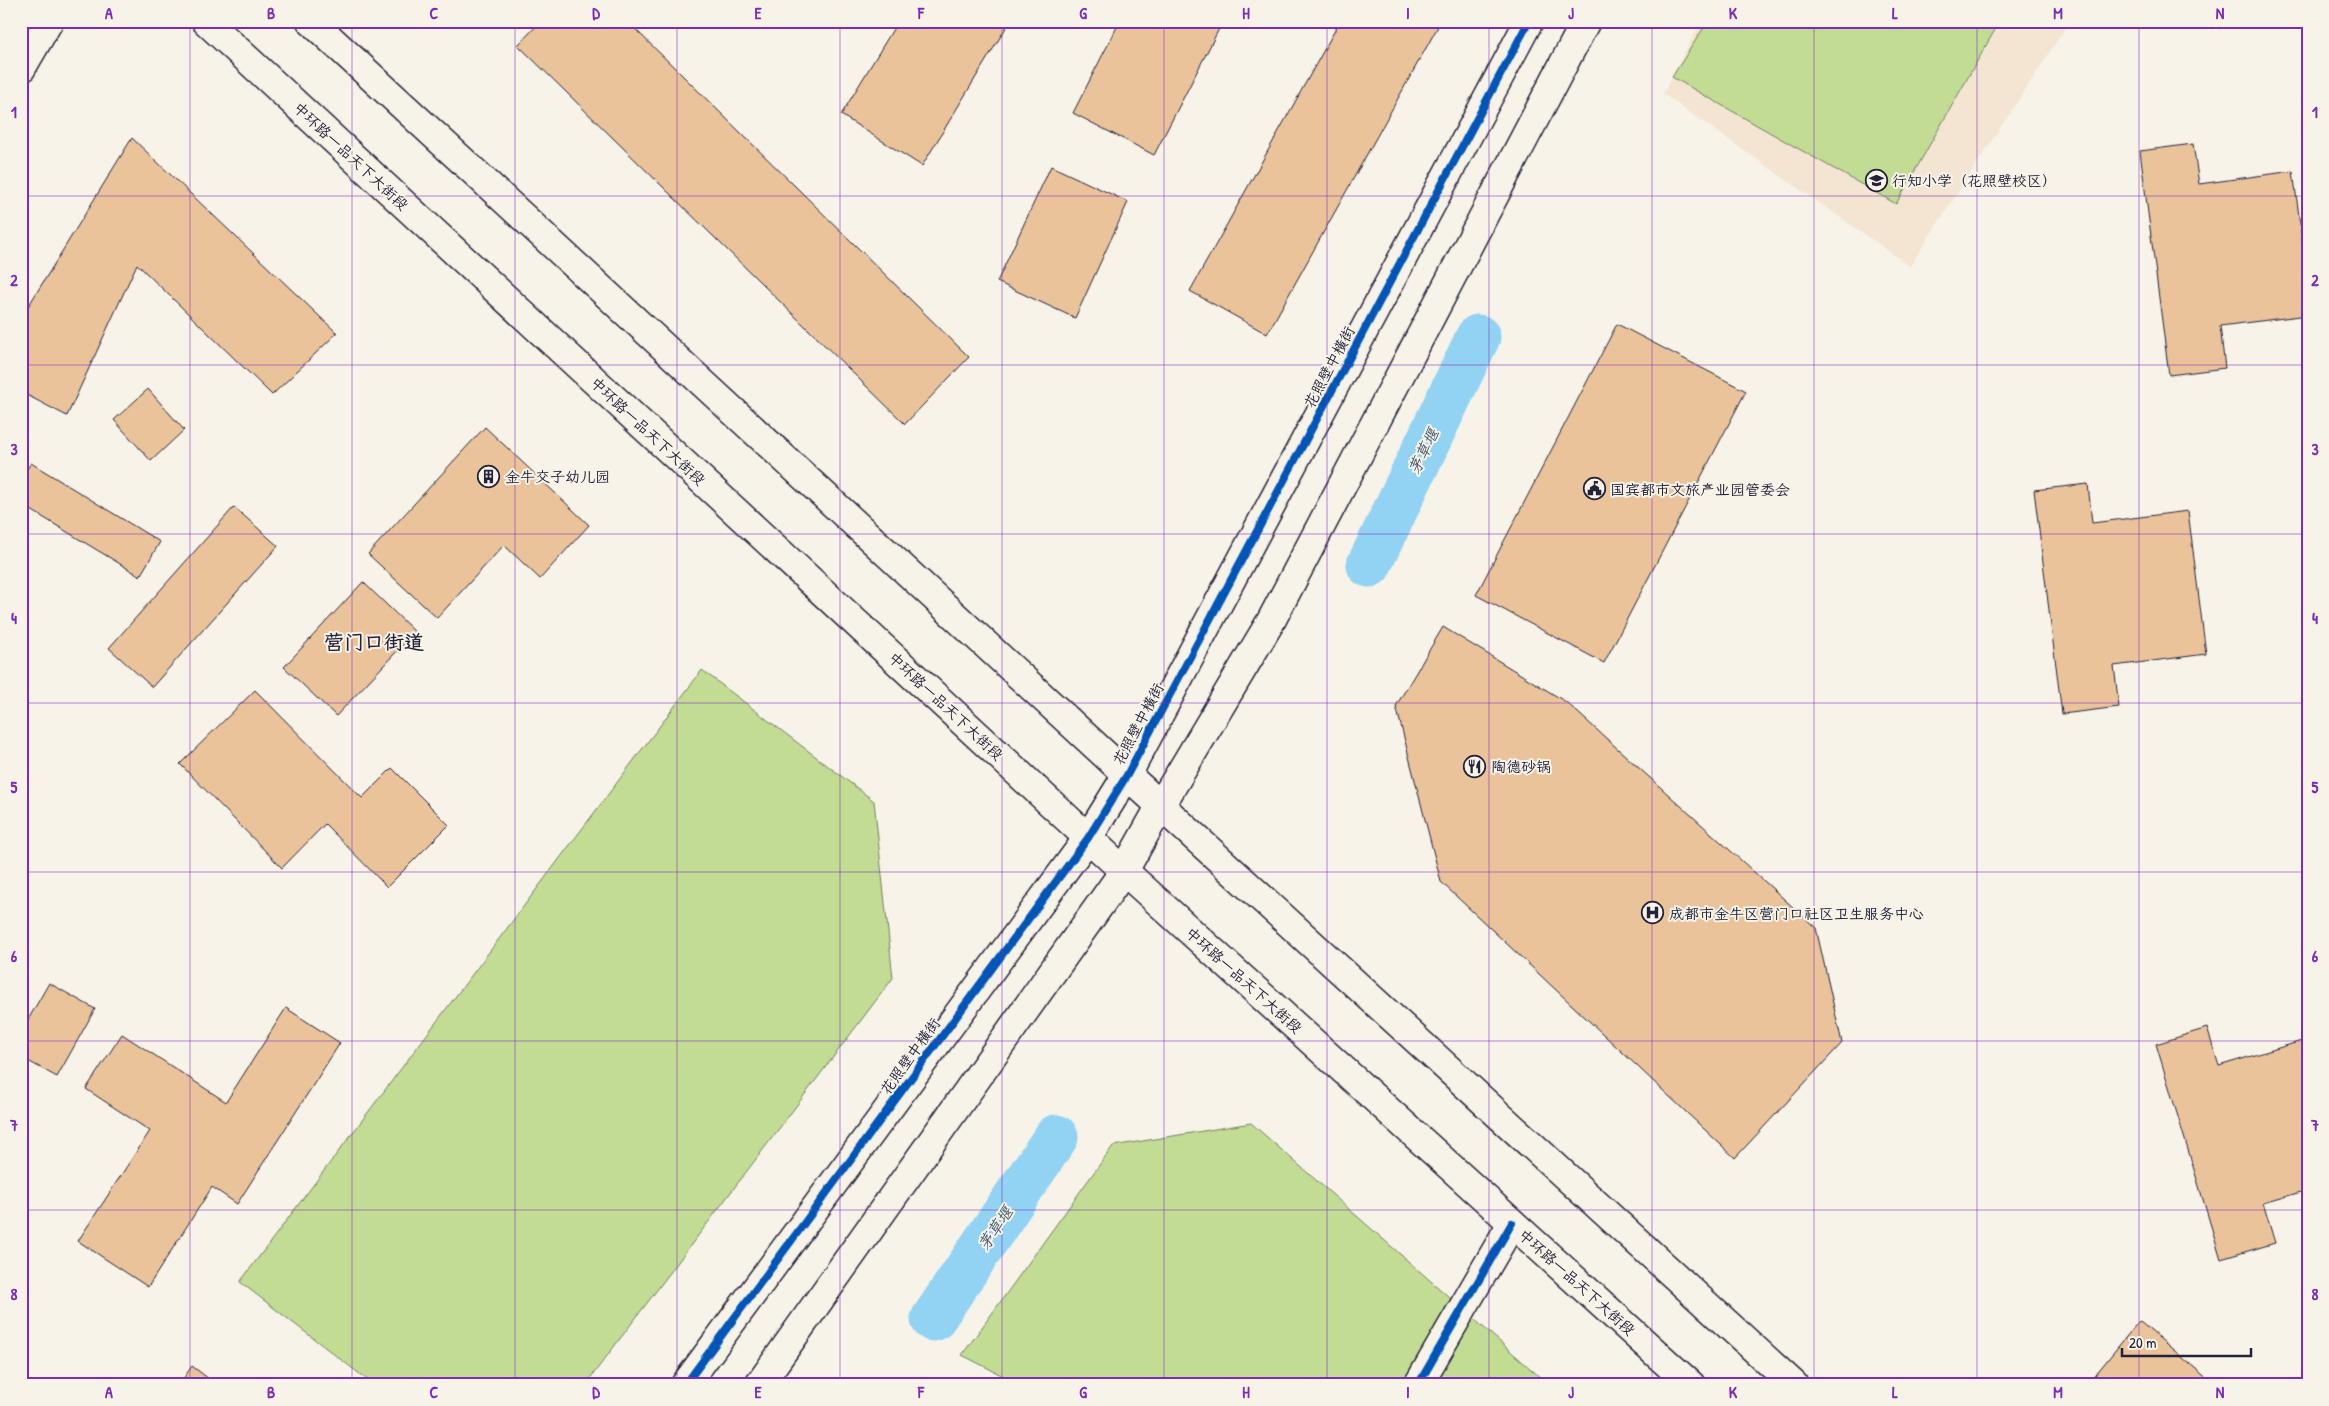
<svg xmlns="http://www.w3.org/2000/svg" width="2329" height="1406" viewBox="0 0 2329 1406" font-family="'Patrick Hand','LXGW WenKai TC',sans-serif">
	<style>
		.built { fill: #f3e5d1 }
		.green { fill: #c2dc93; stroke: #727f67 }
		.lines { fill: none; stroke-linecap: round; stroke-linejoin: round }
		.canal { stroke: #92d2f3; stroke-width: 45 }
		.building { fill: #ebc39b; stroke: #22223b }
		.street-casing { stroke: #22223b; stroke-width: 31 }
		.secondary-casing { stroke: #22223b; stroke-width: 31 }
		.primary-casing { stroke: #22223b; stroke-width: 31 }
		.street { stroke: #f7f3e8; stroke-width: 28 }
		.secondary { stroke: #f7f3e8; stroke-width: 28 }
		.primary { stroke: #f7f3e8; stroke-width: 28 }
		.cycleway-casing { stroke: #f7f3e8; stroke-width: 11 }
		.cycleway { stroke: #0057b8; stroke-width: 8 }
		.grid { fill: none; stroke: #7b2cbf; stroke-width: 1; stroke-opacity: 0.55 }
		.labels { text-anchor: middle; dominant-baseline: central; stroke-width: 4; stroke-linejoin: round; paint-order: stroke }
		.street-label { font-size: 15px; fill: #22223b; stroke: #f7f3e8 }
		.poi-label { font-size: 15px; fill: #22223b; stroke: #f7f3e8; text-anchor: start }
		.water-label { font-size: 16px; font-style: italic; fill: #445772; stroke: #f7f3e8 }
		.district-label { font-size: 20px; font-weight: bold; fill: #22223b; stroke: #f7f3e8 }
		.neatline { fill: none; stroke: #7b2cbf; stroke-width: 2 }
		.grid-label { font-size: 16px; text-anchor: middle; font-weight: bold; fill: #7b2cbf }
	</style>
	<rect width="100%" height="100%" fill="#f7f3e8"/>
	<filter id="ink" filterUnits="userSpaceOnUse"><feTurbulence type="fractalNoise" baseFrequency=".02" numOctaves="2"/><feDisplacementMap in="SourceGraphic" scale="10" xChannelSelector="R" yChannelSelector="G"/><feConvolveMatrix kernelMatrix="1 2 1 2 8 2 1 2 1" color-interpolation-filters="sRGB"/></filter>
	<g filter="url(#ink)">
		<path class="built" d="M1701,21H2070L1910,266L1663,94Z"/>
		<g class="green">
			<path d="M1708,21H2000L1896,204L1672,77Z"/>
			<path d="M702,670L874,801L893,978L585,1385H374L240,1282Z"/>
			<path d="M1251,1123L1549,1385H1021L962,1355L1113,1146Z"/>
		</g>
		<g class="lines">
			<g class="canal">
				<path d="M1369,565L1478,337"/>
				<path d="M933,1319L1056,1137"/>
			</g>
		</g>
		<g class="building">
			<path d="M541,21H627L969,357L905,424L518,45Z"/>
			<path d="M898,21H1010L922,166L841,115Z"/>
			<path d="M1120,21H1223L1154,155L1073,113Z"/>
			<path d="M1340,21H1441L1267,334L1190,291Z"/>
			<path d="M132,138L337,333L272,395L137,264L67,416L21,392V318Z"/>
			<path d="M2193,144L2199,184L2293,171L2308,284V315L2220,326L2225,368L2169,375L2140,151Z"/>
			<path d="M1051,166L1128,202L1075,318L997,282Z"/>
			<path d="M1617,324L1746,391L1604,663L1476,595Z"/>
			<path d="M148,389L184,430L151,461L114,420Z"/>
			<path d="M485,427L589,525L540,579L504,545L437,618L368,554Z"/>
			<path d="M31,463L160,542L140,576L21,504V478Z"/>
			<path d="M2088,484L2092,523L2188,511L2206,654L2114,666L2119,707L2062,714L2034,490Z"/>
			<path d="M234,507L278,546L152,687L109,648Z"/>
			<path d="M363,582L415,632L336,716L284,667Z"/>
			<path d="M1443,627L1566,702L1816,928L1842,1043L1735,1158L1441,882L1396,706Z"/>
			<path d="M255,690L362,798L392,768L449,825L387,887L325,824L282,868L180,764Z"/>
			<path d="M49,983L95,1009L57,1077L21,1057V1032Z"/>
			<path d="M286,1008L340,1043L237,1204L212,1187L148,1287L78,1241L150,1131L86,1089L122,1034L226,1102Z"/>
			<path d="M2207,1028L2219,1066L2308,1039V1190L2263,1203L2275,1243L2221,1259L2156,1044Z"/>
			<path d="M21,1270L29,1274L21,1287Z"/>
			<path d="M2139,1321L2215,1385H2087Z"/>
			<path d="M192,1366L217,1385H179Z"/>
		</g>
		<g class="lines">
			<defs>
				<g id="street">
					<path d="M21,69L49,21"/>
					<path d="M1418,1385L1512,1223"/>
				</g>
				<g id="secondary">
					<path d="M685,1385L1088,838L1127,775L1529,21"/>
					<path d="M759,1385L1124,871L1161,805L1271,621L1586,21"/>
				</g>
				<g id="primary">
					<path d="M206,21L1124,871L1691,1385"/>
					<path d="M311,21L1127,775L1794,1385"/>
				</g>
			</defs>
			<use href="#street" class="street-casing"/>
			<use href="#secondary" class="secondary-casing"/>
			<use href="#primary" class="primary-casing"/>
			<use href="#street" class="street"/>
			<use href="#secondary" class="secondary"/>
			<use href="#primary" class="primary"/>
			<defs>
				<g id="cycleway">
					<path d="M685,1385L1088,838L1127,775L1529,21"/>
					<path d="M1418,1385L1512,1223"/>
				</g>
			</defs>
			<use href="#cycleway" class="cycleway-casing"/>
			<use href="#cycleway" class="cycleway"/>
		</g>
	</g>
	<path class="grid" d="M190,21V1385M352,21V1385M515,21V1385M677,21V1385M840,21V1385M1002,21V1385M1164,21V1385M1327,21V1385M1489,21V1385M1652,21V1385M1814,21V1385M1977,21V1385M2139,21V1385M21,196H2308M21,365H2308M21,534H2308M21,703H2308M21,872H2308M21,1041H2308M21,1210H2308"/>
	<defs>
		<symbol id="school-ring" viewBox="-11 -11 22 22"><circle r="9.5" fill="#f7f3e8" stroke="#22223b" stroke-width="1.5"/><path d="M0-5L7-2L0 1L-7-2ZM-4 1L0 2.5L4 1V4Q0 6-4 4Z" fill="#22223b"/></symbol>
		<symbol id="building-ring" viewBox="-11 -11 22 22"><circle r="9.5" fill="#f7f3e8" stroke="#22223b" stroke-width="1.5"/><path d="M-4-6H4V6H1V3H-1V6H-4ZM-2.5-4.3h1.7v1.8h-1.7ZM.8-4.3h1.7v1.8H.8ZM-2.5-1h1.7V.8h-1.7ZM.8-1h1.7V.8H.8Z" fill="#22223b"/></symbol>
		<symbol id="civic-ring" viewBox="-11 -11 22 22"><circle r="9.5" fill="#f7f3e8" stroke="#22223b" stroke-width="1.5"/><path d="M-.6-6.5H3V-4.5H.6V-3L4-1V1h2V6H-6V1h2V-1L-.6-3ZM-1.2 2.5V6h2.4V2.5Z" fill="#22223b"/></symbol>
		<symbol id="restaurant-ring" viewBox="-11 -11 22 22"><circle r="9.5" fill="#f7f3e8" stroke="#22223b" stroke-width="1.5"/><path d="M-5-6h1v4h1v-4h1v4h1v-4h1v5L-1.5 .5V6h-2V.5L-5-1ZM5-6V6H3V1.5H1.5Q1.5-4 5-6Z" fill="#22223b"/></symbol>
		<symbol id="hospital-ring" viewBox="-11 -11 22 22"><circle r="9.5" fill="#f7f3e8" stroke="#22223b" stroke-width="1.5"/><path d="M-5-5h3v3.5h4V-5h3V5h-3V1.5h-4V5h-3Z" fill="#22223b"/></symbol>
	</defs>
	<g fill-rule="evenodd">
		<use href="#school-ring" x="1864" y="168" width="25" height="25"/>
		<use href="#building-ring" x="476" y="464" width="25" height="25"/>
		<use href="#civic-ring" x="1582" y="476" width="25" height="25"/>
		<use href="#restaurant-ring" x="1462" y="754" width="25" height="25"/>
		<use href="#hospital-ring" x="1640" y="900" width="25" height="25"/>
	</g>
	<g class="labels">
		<g class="street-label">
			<text transform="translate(351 156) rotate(43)">中环路一品天下大街段</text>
			<text transform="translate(1329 367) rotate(-62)">花照壁中横街</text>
			<text transform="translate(648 431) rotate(43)">中环路一品天下大街段</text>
			<text transform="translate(946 706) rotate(43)">中环路一品天下大街段</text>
			<text transform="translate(1138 724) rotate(-62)">花照壁中横街</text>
			<text transform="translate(1244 980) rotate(42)">中环路一品天下大街段</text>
			<text transform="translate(910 1056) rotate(-54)">花照壁中横街</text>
			<text transform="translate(1577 1282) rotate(42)">中环路一品天下大街段</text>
		</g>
		<g class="poi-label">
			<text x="1892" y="180">行知小学（花照壁校区）</text>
			<text x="505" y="476">金牛交子幼儿园</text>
			<text x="1610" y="489">国宾都市文旅产业园管委会</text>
			<text x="1491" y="766">陶德砂锅</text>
			<text x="1669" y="913">成都市金牛区营门口社区卫生服务中心</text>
		</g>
		<g class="water-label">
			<text transform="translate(1423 451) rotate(-64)">茅草堰</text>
			<text transform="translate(995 1228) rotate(-56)">茅草堰</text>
		</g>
		<g class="district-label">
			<text x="374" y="641">营门口街道</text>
		</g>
	</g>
	<rect width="2329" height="1406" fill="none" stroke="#f7f3e8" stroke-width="55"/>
	<path d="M2122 1348v8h129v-8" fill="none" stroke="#22223b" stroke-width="2.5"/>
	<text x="2129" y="1348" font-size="15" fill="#22223b" stroke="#f7f3e8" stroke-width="4" paint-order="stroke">20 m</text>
	<rect x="28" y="28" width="2274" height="1350" class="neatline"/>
	<g class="grid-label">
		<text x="109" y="19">A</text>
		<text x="271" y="19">B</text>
		<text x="434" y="19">C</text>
		<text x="596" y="19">D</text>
		<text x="758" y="19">E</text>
		<text x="921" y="19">F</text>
		<text x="1083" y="19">G</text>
		<text x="1246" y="19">H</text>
		<text x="1408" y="19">I</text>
		<text x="1571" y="19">J</text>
		<text x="1733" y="19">K</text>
		<text x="1895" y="19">L</text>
		<text x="2058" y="19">M</text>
		<text x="2220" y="19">N</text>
		<text x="14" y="118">1</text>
		<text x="2315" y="118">1</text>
		<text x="14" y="286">2</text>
		<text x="2315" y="286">2</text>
		<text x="14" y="455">3</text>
		<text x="2315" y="455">3</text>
		<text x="14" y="624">4</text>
		<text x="2315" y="624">4</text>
		<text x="14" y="793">5</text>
		<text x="2315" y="793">5</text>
		<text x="14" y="962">6</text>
		<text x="2315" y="962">6</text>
		<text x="14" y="1131">7</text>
		<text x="2315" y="1131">7</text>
		<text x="14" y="1300">8</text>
		<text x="2315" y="1300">8</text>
		<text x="109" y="1398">A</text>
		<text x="271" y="1398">B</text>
		<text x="434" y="1398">C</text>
		<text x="596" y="1398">D</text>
		<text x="758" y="1398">E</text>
		<text x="921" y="1398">F</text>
		<text x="1083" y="1398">G</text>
		<text x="1246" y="1398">H</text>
		<text x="1408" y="1398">I</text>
		<text x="1571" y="1398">J</text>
		<text x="1733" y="1398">K</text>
		<text x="1895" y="1398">L</text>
		<text x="2058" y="1398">M</text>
		<text x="2220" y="1398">N</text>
	</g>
</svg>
